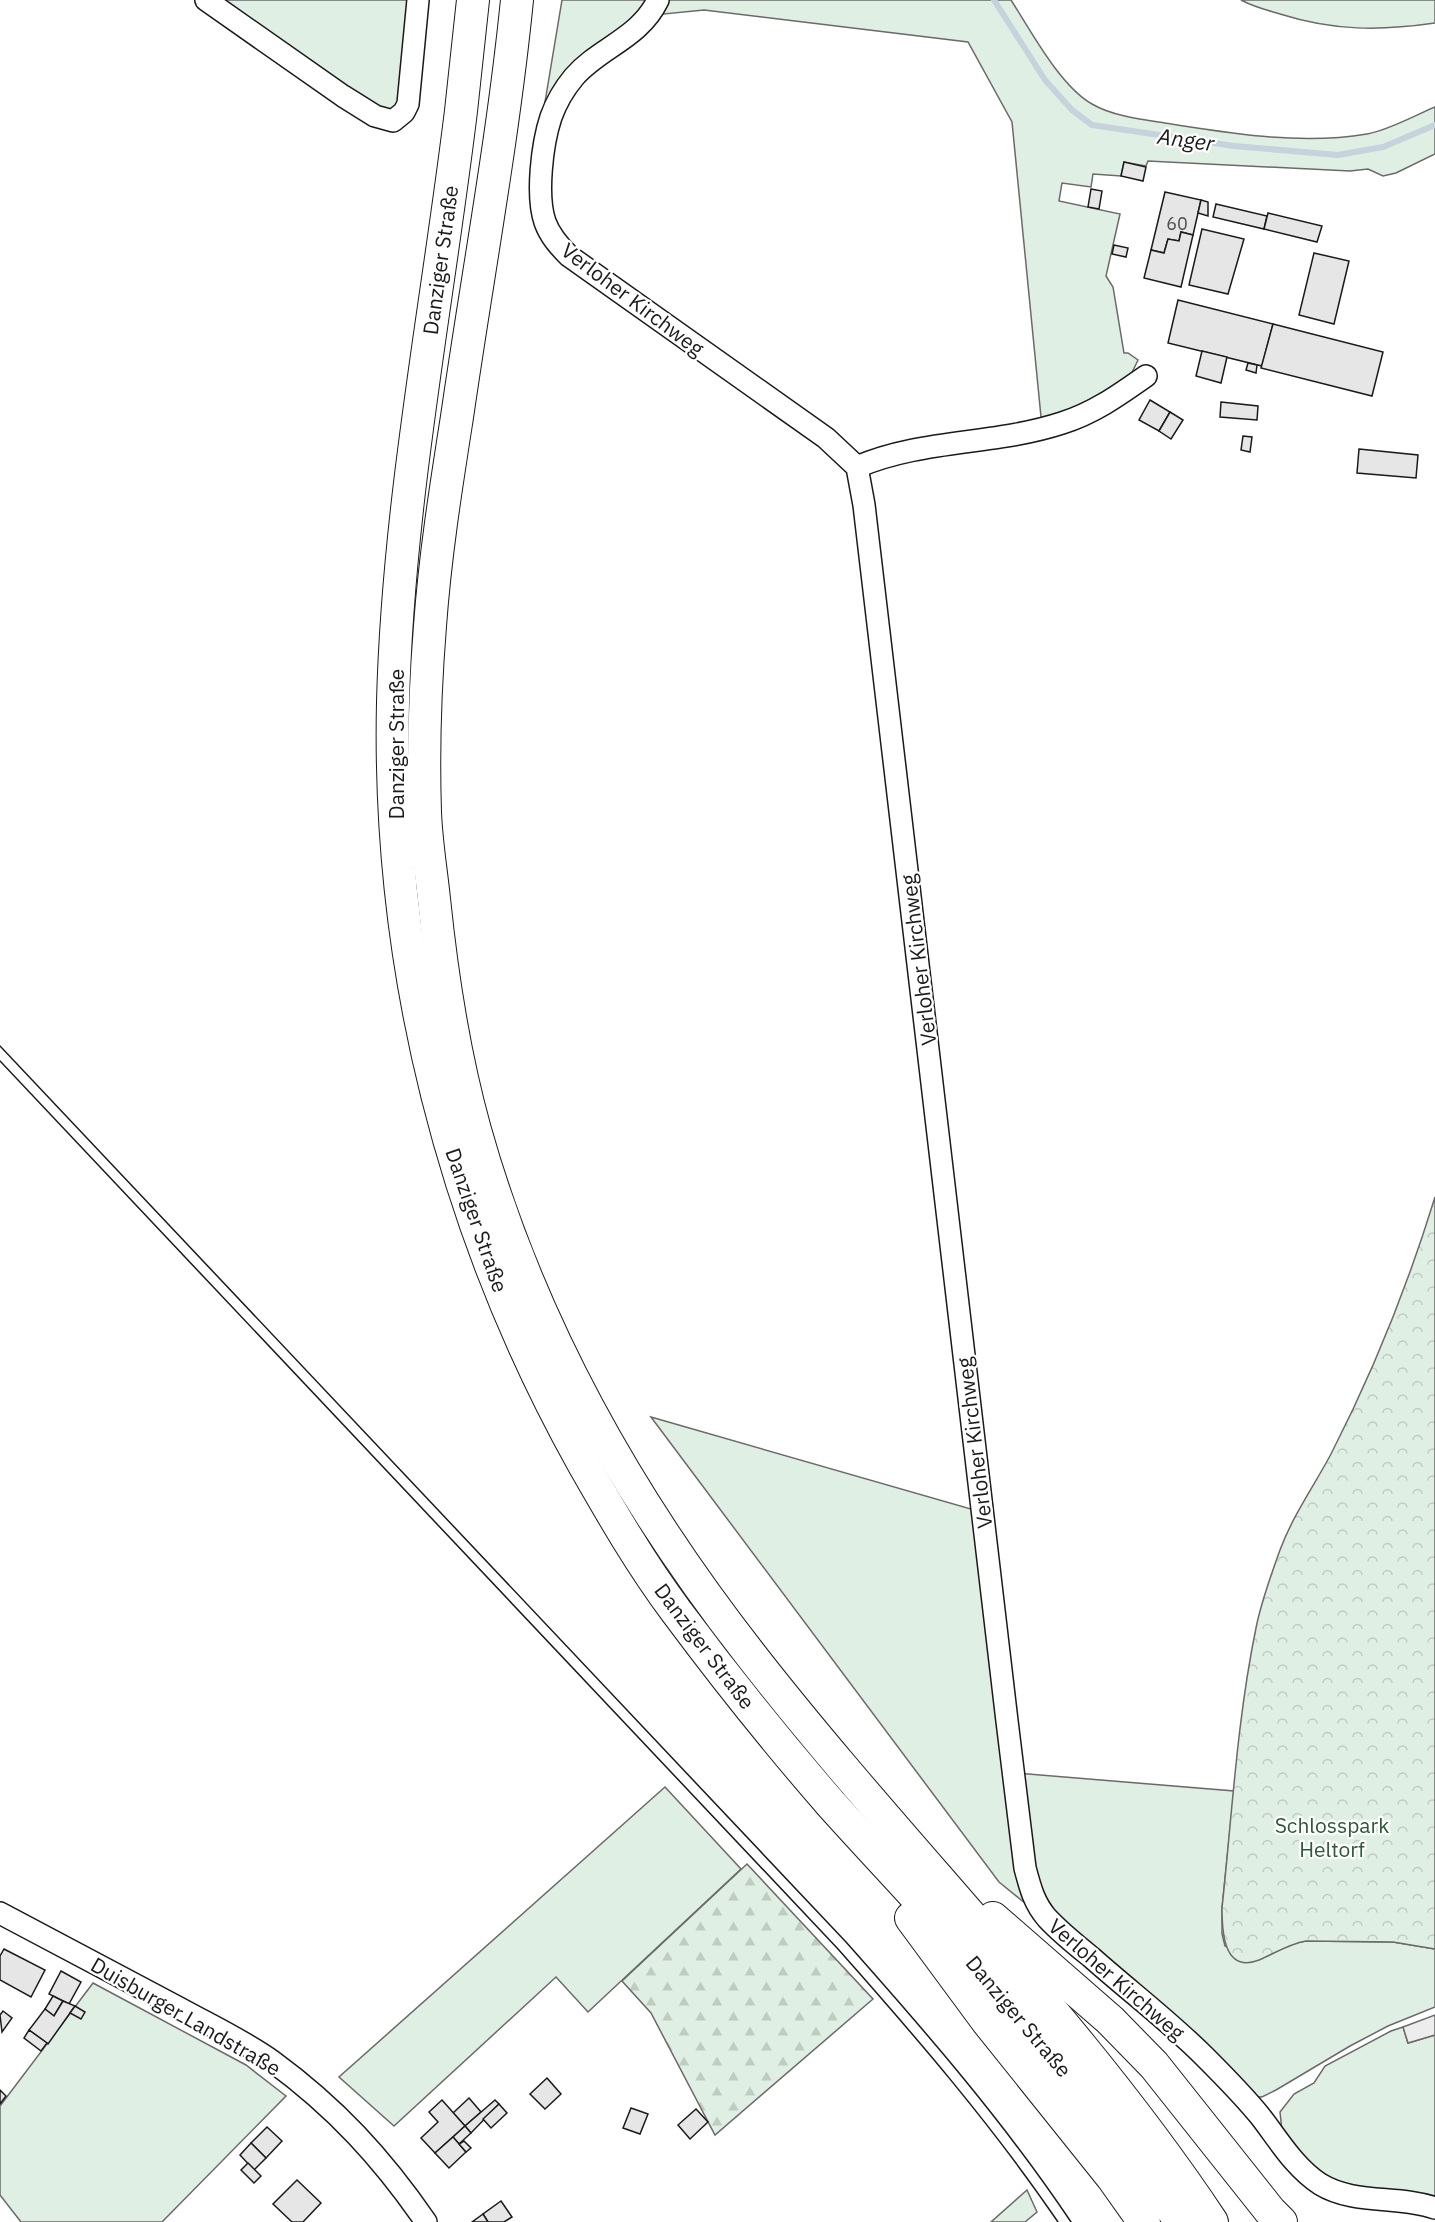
<svg xmlns="http://www.w3.org/2000/svg" width="1435" height="2222" viewBox="0 0 1435 2222" font-family="'IBM Plex Sans',sans-serif">
	<style>
		.grass { fill: #e0efe3; stroke: #6a6a6a; stroke-width: 1.5 }
		.forest { fill: url(#forest-firs); stroke: #6a6a6a; stroke-width: 1.5 }
		.park { fill: url(#park-crowns); stroke: #6a6a6a; stroke-width: 1.5 }
		.parking { fill: #ededed; stroke: #6a6a6a; stroke-width: 1.5 }
		.lines { fill: none; stroke-linecap: round; stroke-linejoin: round }
		.stream { stroke: #c6d2dc; stroke-width: 6 }
		.building { fill: #e6e6e6; stroke: #1a1a1a; stroke-width: 1.5 }
		.minor-casing { stroke: #1a1a1a; stroke-width: 24 }
		.highway-casing { stroke: #1a1a1a; stroke-width: 34 }
		.minor { stroke: #fff; stroke-width: 21 }
		.highway { stroke: #fff; stroke-width: 32 }
		.tram { stroke: #1a1a1a; stroke-width: 1.5 }
		.labels { text-anchor: middle; dominant-baseline: central; stroke-width: 4.5; stroke-linejoin: round; paint-order: stroke }
		.number-label { font-size: 18px; fill: #4d4d4d }
		.street-label { font-size: 21px; fill: #1a1a1a; stroke: #fff }
		.park-label { font-size: 21px; fill: #2b5a34; stroke: #fff }
		.water-label { font-size: 22px; font-style: italic; fill: #1a1a1a; stroke: #fff }
	</style>
	<defs>
		<pattern id="forest-firs" width="22" height="20" patternUnits="userSpaceOnUse" patternTransform="scale(1.5)"><rect width="22" height="20" fill="#e0efe3"/><path d="M5 1l3.5 6h-7zM16 11l3.5 6h-7z" fill="#c0ccc2"/></pattern>
		<pattern id="park-crowns" width="20" height="18" patternUnits="userSpaceOnUse" patternTransform="scale(1.5)"><rect width="20" height="18" fill="#e0efe3"/><path d="M2 6a3 3 0 1 1 6 0M12 15a3 3 0 1 1 6 0" fill="none" stroke="#c0ccc2"/></pattern>
	</defs>
	<rect width="100%" height="100%" fill="#fff"/>
	<g class="grass">
		<path d="M211,0H416L407,93L393,111L381,112Z"/>
		<path d="M562,0H653L541,126Z"/>
		<path d="M660,0H1011C1031,31 1060,86 1092,104C1114,117 1147,120 1171,124C1235,134 1302,145 1367,134C1387,131 1416,115 1435,107V154L1396,173L1383,176L1368,169L1350,171L1148,161L1146,166L1124,162L1121,176L1093,174L1091,187L1062,183L1059,201L1120,214L1106,276L1113,287L1124,353H1128L1138,360L1125,387L1042,427L1012,122L968,42L704,10L654,15Z"/>
		<path d="M1241,0H1435V23C1380,31 1334,31 1280,14C1267,10 1254,7 1241,0Z"/>
		<path d="M651,1417L978,1511L1031,1908L999,1882Z"/>
		<path d="M1016,1773L1234,1791L1222,1908V1934L1225,1946L1258,1960L1294,1943L1306,1941L1393,1942L1435,1949V2007L1388,2026L1350,2046L1276,2090L1262,2097L1249,2096L1040,1902Z"/>
		<path d="M665,1787L741,1869L588,2012L556,1977L394,2126L339,2077Z"/>
		<path d="M93,1983L246,2065L286,2096L162,2222H21L0,2195V2106Z"/>
		<path d="M1403,2027L1408,2043L1435,2035V2204L1390,2196L1319,2177L1282,2131L1280,2112L1294,2094L1314,2083L1325,2066L1391,2031Z"/>
		<path d="M1027,2190L1037,2212L1025,2222H991Z"/>
	</g>
	<path class="forest" d="M747,1864L873,1999L715,2135L651,2013L622,1981Z"/>
	<path class="park" d="M1435,1197V1949L1393,1942L1306,1941C1289,1944 1275,1953 1259,1960C1223,1974 1222,1930 1222,1908C1232,1815 1237,1720 1256,1628C1261,1602 1271,1575 1280,1550C1293,1515 1314,1486 1331,1454C1373,1372 1408,1285 1435,1197Z"/>
	<path class="parking" d="M1435,2015V2035L1408,2043L1403,2027Z"/>
	<g class="lines">
		<path class="stream" d="M994,0L1045,80L1072,110L1092,125L1234,146L1338,155L1383,147L1435,125"/>
	</g>
	<g class="building">
		<path d="M1124,162L1146,167L1143,181L1121,176Z"/>
		<path d="M1091,189L1102,191L1099,209L1088,207Z"/>
		<path d="M1165,192L1201,200L1193,235L1181,232L1179,241L1168,239L1164,253L1151,250Z"/>
		<path d="M1201,200L1208,202V216L1198,213Z"/>
		<path d="M1216,204L1267,216L1264,229L1213,217Z"/>
		<path d="M1268,213L1322,226L1317,242L1264,229Z"/>
		<path d="M1202,229L1244,239L1228,294L1189,285Z"/>
		<path d="M1181,232L1193,235L1181,287L1144,278L1151,250L1164,253L1168,239L1179,241Z"/>
		<path d="M1114,245L1128,248L1126,257L1112,254Z"/>
		<path d="M1314,253L1349,261L1334,324L1299,315Z"/>
		<path d="M1178,300L1273,324L1262,366L1168,343Z"/>
		<path d="M1273,324L1383,352L1372,396L1261,368Z"/>
		<path d="M1202,351L1227,357L1221,383L1196,376Z"/>
		<path d="M1248,363L1257,365L1256,373L1246,370Z"/>
		<path d="M1150,400L1170,412L1159,431L1139,420Z"/>
		<path d="M1221,402L1258,406L1257,420L1220,417Z"/>
		<path d="M1170,412L1183,420L1171,439L1159,431Z"/>
		<path d="M1243,436L1252,437L1250,452L1241,450Z"/>
		<path d="M1359,449L1418,455L1416,478L1357,473Z"/>
		<path d="M4,1949L45,1970L31,1997L0,1980V1956Z"/>
		<path d="M61,1971L81,1982L69,2004L49,1994Z"/>
		<path d="M53,1996L63,2001L54,2016L45,2009Z"/>
		<path d="M63,2001L75,2006L48,2044L29,2030L45,2009L54,2016Z"/>
		<path d="M75,2006L85,2012L81,2019L70,2013Z"/>
		<path d="M3,2011L12,2018L2,2032L0,2015Z"/>
		<path d="M29,2030L47,2043L41,2051L24,2038Z"/>
		<path d="M547,2078L561,2094L545,2109L530,2094Z"/>
		<path d="M0,2090L6,2096L0,2104Z"/>
		<path d="M469,2098L481,2112L465,2126L453,2113Z"/>
		<path d="M442,2100L465,2126L435,2153L421,2138L438,2122L429,2112Z"/>
		<path d="M495,2100L499,2104L471,2133L465,2126Z"/>
		<path d="M499,2104L507,2113L491,2128L483,2119Z"/>
		<path d="M631,2108L648,2114L640,2134L623,2128Z"/>
		<path d="M696,2109L708,2122L690,2139L678,2125Z"/>
		<path d="M465,2126L471,2133L459,2144L453,2137Z"/>
		<path d="M267,2127L282,2141L266,2158L251,2143Z"/>
		<path d="M453,2137L466,2152L449,2168L435,2153Z"/>
		<path d="M464,2141L471,2148L466,2152L459,2144Z"/>
		<path d="M251,2143L266,2158L254,2170L240,2155Z"/>
		<path d="M248,2163L261,2176L254,2183L241,2170Z"/>
		<path d="M297,2180L321,2203L303,2222H292L273,2204Z"/>
		<path d="M501,2201L512,2217L504,2222H488L483,2214Z"/>
		<path d="M483,2214L488,2222H472Z"/>
	</g>
	<g class="lines">
		<defs>
			<g id="minor">
				<path d="M206,0L343,96L375,116L393,121L404,112L408,104L418,0"/>
				<path d="M658,0C639,39 600,47 574,77C564,89 556,103 551,117C542,144 536,196 545,222C550,236 559,246 569,256L826,438L857,467L864,505L1007,1721L1025,1868C1030,1887 1034,1903 1047,1918C1060,1932 1076,1945 1091,1957C1128,1990 1169,2021 1204,2056C1223,2075 1243,2095 1260,2116C1278,2139 1294,2167 1320,2184C1354,2205 1399,2195 1435,2208"/>
				<path d="M857,467C922,439 995,445 1062,423C1094,413 1119,395 1146,376"/>
				<path d="M0,1913C60,1945 121,1977 181,2009C212,2026 244,2041 272,2061C335,2107 382,2158 426,2222"/>
			</g>
			<g id="highway">
				<path d="M473,0C469,37 465,74 461,111C437,308 398,504 393,702C387,968 454,1232 583,1463C612,1514 641,1564 676,1611C725,1677 777,1742 831,1804C875,1853 921,1901 965,1951C1041,2038 1115,2127 1181,2222"/>
				<path d="M517,0C503,140 477,278 457,417C446,487 435,556 430,626C425,688 423,751 425,812C426,841 431,870 434,899C442,977 454,1055 475,1130C529,1322 629,1499 750,1654C900,1847 1077,2019 1212,2222"/>
				<path d="M911,1918L987,2021L1112,2177L1144,2222"/>
				<path d="M993,1918L1110,2020L1154,2065L1270,2211L1281,2222"/>
			</g>
		</defs>
		<use href="#minor" class="minor-casing"/>
		<use href="#highway" class="highway-casing"/>
		<use href="#minor" class="minor"/>
		<use href="#highway" class="highway"/>
		<g class="tram">
			<path d="M0,1046L846,1942C926,2032 1004,2122 1071,2222"/>
			<path d="M0,1061L838,1949C916,2037 992,2125 1058,2222"/>
		</g>
	</g>
	<g class="labels">
		<g class="number-label">
			<text x="1177" y="223">60</text>
		</g>
		<g class="street-label">
			<text transform="translate(440 260) rotate(-82)">Danziger Straße</text>
			<text transform="translate(633 299) rotate(37)">Verloher Kirchweg</text>
			<text transform="translate(396 744) rotate(-90)">Danziger Straße</text>
			<text transform="translate(918 960) rotate(-97)">Verloher Kirchweg</text>
			<text transform="translate(477 1220) rotate(71)">Danziger Straße</text>
			<text transform="translate(974 1443) rotate(-97)">Verloher Kirchweg</text>
			<text transform="translate(705 1646) rotate(53)">Danziger Straße</text>
			<text transform="translate(1117 1979) rotate(41)">Verloher Kirchweg</text>
			<text transform="translate(186 2016) rotate(30)">Duisburger Landstraße</text>
			<text transform="translate(1019 2016) rotate(50)">Danziger Straße</text>
		</g>
		<g class="park-label">
			<text x="1332" y="1825">Schlosspark<tspan x="1332" dy="24">Heltorf</tspan></text>
		</g>
		<g class="water-label">
			<text transform="translate(1186 139) rotate(8)">Anger</text>
		</g>
	</g>
</svg>
